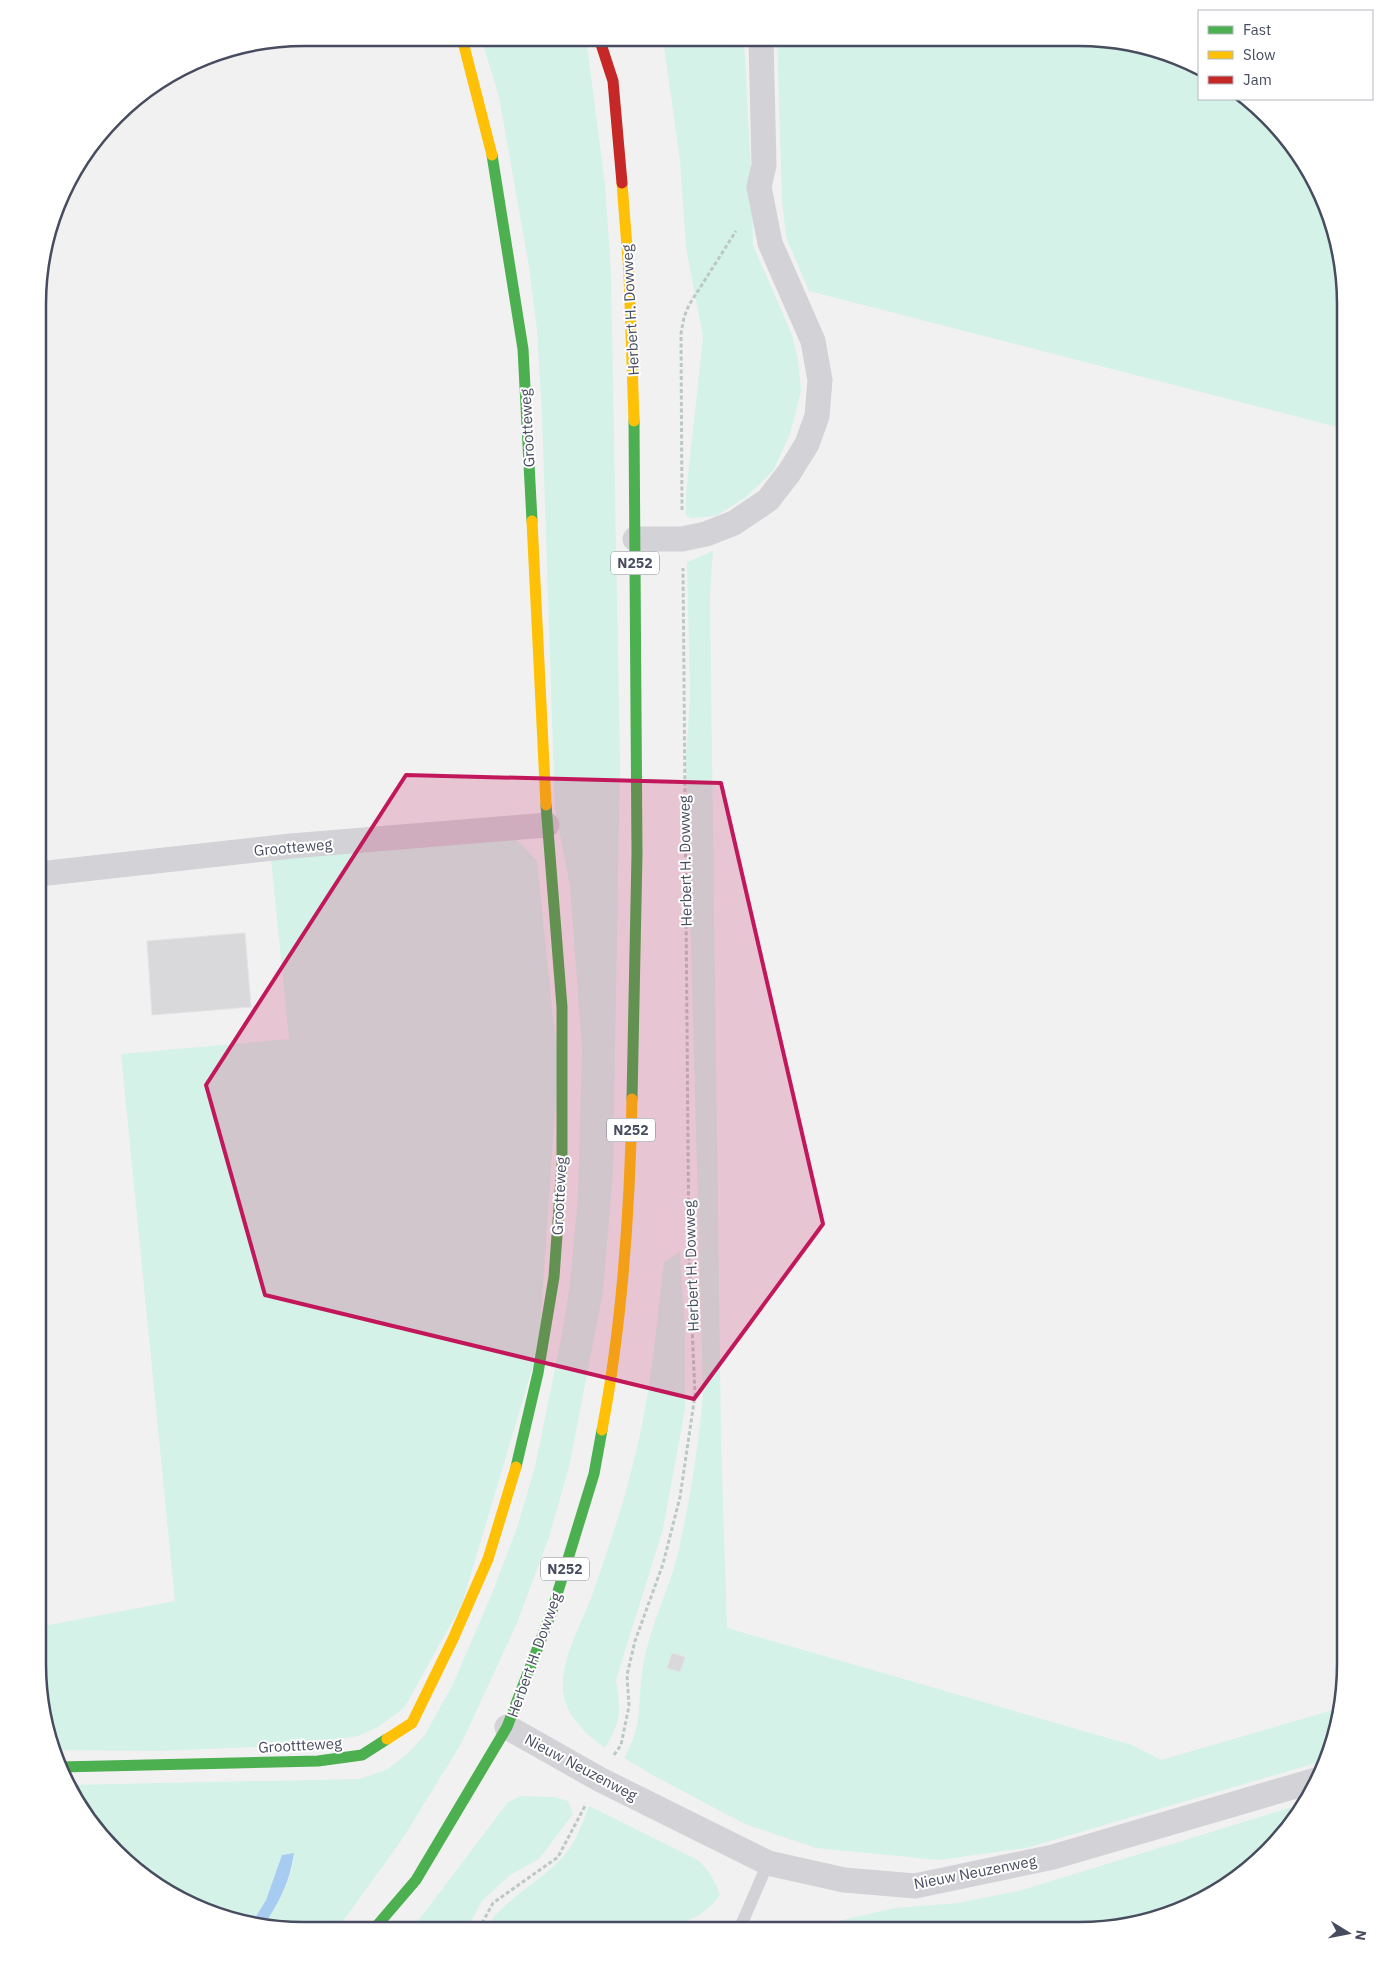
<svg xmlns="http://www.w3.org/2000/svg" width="1383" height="1968" viewBox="0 0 1383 1968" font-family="'IBM Plex Sans',sans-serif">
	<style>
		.green { fill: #d4f2e8 }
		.water { fill: #a6ccf2 }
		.building { fill: #d9d9db; stroke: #e3e3e4 }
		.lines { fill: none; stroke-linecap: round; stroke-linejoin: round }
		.path { stroke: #bcc7c7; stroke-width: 3; stroke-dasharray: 4 2.5; stroke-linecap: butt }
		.lane { stroke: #d2d2d7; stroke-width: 12 }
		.street { stroke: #d2d2d7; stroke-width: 25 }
		.fast { stroke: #4caf50; stroke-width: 11 }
		.slow { stroke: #ffc107; stroke-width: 11 }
		.jam { stroke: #c62828; stroke-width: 11 }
		.marked { fill: #c2185b; fill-opacity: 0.2; stroke: #c2185b; stroke-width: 4; stroke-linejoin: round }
		.labels { text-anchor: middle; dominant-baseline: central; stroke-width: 4; stroke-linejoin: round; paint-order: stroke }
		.shield { fill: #fff; stroke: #7e828f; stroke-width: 1 }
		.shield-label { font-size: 14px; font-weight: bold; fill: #474c5f }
		.street-label { font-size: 15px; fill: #474c5f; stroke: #fff }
		.rim { fill: none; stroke: #474c5f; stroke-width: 2.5 }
	</style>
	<rect width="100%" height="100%" fill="#f2f1f1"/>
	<g class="green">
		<path d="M481,38H586L605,184L611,273L620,762L613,1172L603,1292L569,1467L549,1537L517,1623L462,1742L403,1838L338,1928H270L263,1926C278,1904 292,1881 294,1853L282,1855L266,1900L252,1923L202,1910L156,1885L104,1839L67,1785L359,1779L388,1769L407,1754L425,1735L453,1684L491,1596L517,1528L535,1467L561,1339L570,1284L578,1196L582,1048L570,886L555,809L542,415L537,331L529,267L499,97Z"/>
		<path d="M663,39H744L752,192L753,245L792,335L798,360L801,391L790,434L773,471L746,497L716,516L691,518L686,515V494L703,337L686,247L680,161Z"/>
		<path d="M777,39L1114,40L1181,58L1199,69V99H1248L1279,129L1318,187L1340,252L1345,304V429L809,291L786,237L782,200Z"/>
		<path d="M713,551L710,596L721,1440L727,1628L1132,1745L1161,1760L1340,1708L1331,1750L1326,1760L1026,1848L939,1860L816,1848L745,1824L656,1777L624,1758C644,1724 637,1702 643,1666C649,1628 668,1593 677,1557C690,1503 698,1449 703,1395L686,757L690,696L687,562Z"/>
		<path d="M515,838L537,861L558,1065L539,1346L462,1604L404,1708L378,1727L358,1736L303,1745L157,1751L53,1750C39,1712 38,1668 38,1627L175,1601L121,1054L289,1039L271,858Z"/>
		<path d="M680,1252L685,1330V1409L663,1529L616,1680C621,1711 622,1720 605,1748C585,1733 564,1715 563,1688C562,1657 580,1627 591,1598C606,1556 621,1512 632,1468C650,1402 656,1331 664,1262Z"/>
		<path d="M521,1796L554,1797L568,1801L573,1814L539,1859L510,1875L482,1901L467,1929H412L508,1802Z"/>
		<path d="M1305,1803L1300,1812L1254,1864L1196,1903L1131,1925L1079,1930H799L895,1908L958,1903L1022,1890Z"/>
		<path d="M589,1806L698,1860C709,1871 715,1880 720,1895C705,1917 684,1923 660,1929H484C506,1897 543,1881 567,1852C577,1838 583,1822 589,1806Z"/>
	</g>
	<path class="water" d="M294,1853C290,1882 279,1903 263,1926L252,1923L266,1900L282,1855Z"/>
	<g class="building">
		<path d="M245,933L251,1007L152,1015L147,941Z"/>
		<path d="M672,1653L685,1657L680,1672L667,1668Z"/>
	</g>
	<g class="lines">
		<g class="path">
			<path d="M682,510L681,334L684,317L689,305L736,231"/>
			<path d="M614,1755L621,1745L629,1706L627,1675L635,1641L663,1564L680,1497L695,1395L689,1257L683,568"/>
			<path d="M479,1929L493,1903L558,1857L586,1804"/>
		</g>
		<path class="lane" d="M739,1930L768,1863"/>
		<g class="street">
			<path d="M635,539H682L706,534L734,523L768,500L789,473L807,444L817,416L820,380L813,341L770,243L759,187L764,165L761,39"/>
			<path d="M39,874L291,846L547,825"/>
			<path d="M507,1727L599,1779L768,1863L844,1880L915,1886L1053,1857L1316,1780"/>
		</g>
		<g class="fast">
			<path d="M492,155L523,349L532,521"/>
			<path d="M632,1099L637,854L634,421"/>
			<path d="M516,1467L538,1373L554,1277L562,1165V1007L546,805"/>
			<path d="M60,1767L318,1761L362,1755L387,1739"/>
			<path d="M374,1929L416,1880L507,1727L552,1611L594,1474L602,1430"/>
		</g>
		<g class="slow">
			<path d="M462,38L492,155"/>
			<path d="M622,183L629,273L634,421"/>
			<path d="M532,521L546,805"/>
			<path d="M602,1430C623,1320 630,1210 632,1099"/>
			<path d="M387,1739L412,1723L453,1639L488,1559L516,1467"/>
		</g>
		<path class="jam" d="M599,38L613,81L622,183"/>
	</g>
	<path class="marked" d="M406,775L721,783L823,1224L694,1399L265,1295L206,1085Z"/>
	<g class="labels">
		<g class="shield">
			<rect x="611" y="551.5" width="48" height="23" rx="4"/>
			<rect x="607" y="1118.5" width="48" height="23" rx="4"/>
			<rect x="541" y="1557.5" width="48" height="23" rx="4"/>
		</g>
		<g class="shield-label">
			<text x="635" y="563">N252</text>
			<text x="631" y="1130">N252</text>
			<text x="565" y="1569">N252</text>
		</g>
		<g class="street-label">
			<text transform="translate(630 310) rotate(-93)">Herbert H. Dowweg</text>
			<text transform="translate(527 428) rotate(-93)">Grootteweg</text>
			<text transform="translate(293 847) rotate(-5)">Grootteweg</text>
			<text transform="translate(685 861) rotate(-91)">Herbert H. Dowweg</text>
			<text transform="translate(559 1196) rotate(-87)">Grootteweg</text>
			<text transform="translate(691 1266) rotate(-92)">Herbert H. Dowweg</text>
			<text transform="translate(534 1655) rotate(-70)">Herbert H. Dowweg</text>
			<text transform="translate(300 1745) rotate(-3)">Groottteweg</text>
			<text transform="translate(581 1767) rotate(28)">Nieuw Neuzenweg</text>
			<text transform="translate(975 1872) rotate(-11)">Nieuw Neuzenweg</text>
		</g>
	</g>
	<path d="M0 0H1383V1968H0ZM304 46H1079A258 258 0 0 1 1337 304V1664A258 258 0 0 1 1079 1922H304A258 258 0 0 1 46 1664V304A258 258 0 0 1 304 46Z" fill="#fff" fill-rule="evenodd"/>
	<path class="rim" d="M304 46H1079A258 258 0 0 1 1337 304V1664A258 258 0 0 1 1079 1922H304A258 258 0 0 1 46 1664V304A258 258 0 0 1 304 46Z"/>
	<rect x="1198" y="10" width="175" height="90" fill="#ffffff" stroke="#b5b7bf"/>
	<rect x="1208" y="26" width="25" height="8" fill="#4caf50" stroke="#b5b7bf"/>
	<text x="1243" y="35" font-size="15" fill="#474c5f">Fast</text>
	<rect x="1208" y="51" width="25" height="8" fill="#ffc107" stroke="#b5b7bf"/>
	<text x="1243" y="60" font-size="15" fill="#474c5f">Slow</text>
	<rect x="1208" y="76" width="25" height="8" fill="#c62828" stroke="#b5b7bf"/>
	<text x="1243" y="85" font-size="15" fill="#474c5f">Jam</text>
	<g transform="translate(1348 1933) rotate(100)" stroke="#ffffff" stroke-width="4" paint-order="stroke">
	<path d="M0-4L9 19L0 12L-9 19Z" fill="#474c5f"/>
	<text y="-8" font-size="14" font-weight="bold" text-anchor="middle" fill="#474c5f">N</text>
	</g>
</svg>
